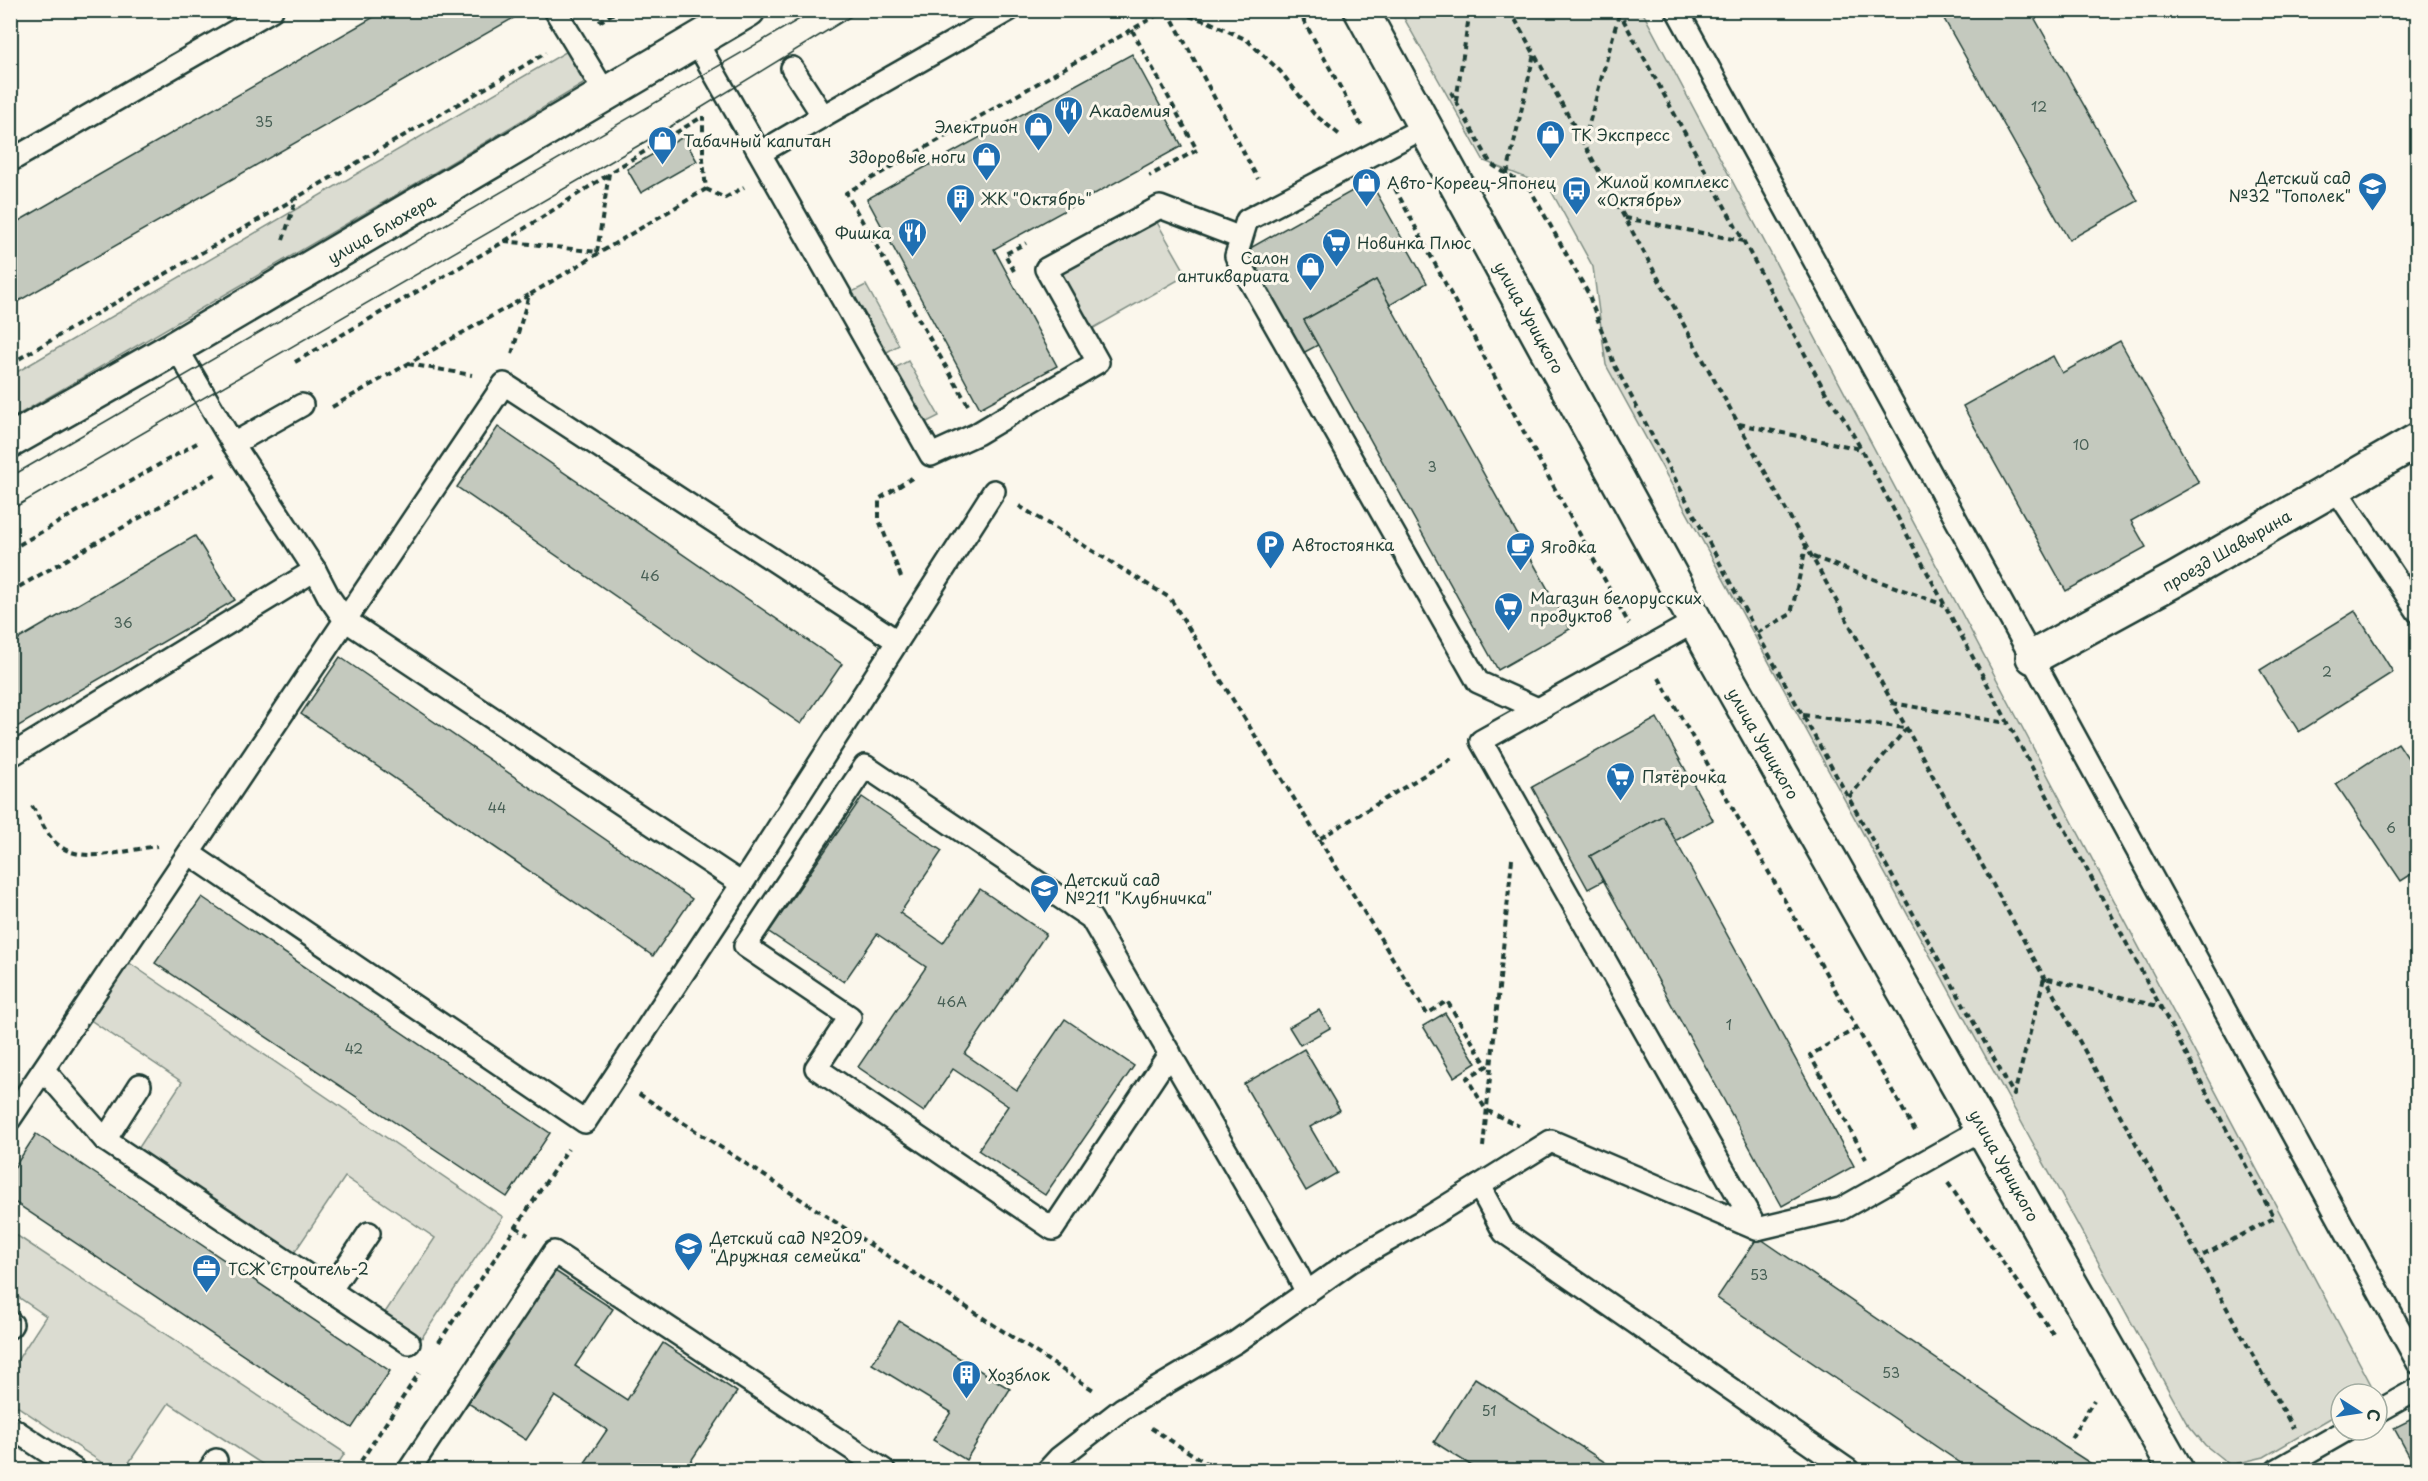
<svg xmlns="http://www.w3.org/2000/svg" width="2428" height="1481" viewBox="0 0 2428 1481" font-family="'Playpen Sans',sans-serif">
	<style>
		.green { fill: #dbdcd1; stroke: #7d8c82; stroke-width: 1.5 }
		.building { fill: #c4c9be; stroke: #1f3d34; stroke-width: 1.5 }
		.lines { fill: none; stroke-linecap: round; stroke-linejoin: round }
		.lane-casing { stroke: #1f3d34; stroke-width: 26 }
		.street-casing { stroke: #1f3d34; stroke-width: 38 }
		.secondary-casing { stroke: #1f3d34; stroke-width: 38 }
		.path { stroke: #1f3d34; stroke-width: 4; stroke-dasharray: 6 4.5; stroke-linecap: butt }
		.lane { stroke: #fbf7ec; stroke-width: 21 }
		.street { stroke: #fbf7ec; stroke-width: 33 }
		.secondary { stroke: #fbf7ec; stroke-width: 33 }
		.tram { stroke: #1f3d34; stroke-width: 1.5 }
		.labels { text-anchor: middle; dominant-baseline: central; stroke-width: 6; stroke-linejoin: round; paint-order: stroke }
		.number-label { font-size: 14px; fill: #486056 }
		.poi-label { font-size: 16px; fill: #1f3d34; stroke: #fbf7ec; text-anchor: start }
		.street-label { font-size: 16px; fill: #1f3d34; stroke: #fbf7ec }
	</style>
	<rect width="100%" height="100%" fill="#fbf7ec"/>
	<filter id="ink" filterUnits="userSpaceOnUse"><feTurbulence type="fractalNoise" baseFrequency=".0167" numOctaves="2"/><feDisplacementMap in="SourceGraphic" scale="12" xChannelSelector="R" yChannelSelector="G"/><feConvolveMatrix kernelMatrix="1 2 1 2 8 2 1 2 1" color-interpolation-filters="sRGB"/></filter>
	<g filter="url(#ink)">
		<g class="green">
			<path d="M1400,11H1642L2375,1392L2341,1394V1412L2264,1457L2230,1465L2205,1445L2186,1422L1606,365L1593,267L1549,187L1484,161Z"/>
			<path d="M576,46L595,77L415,184L11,419L10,376Z"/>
			<path d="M1154,217L1187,275L1092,329L1060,270Z"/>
			<path d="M866,285L899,345L882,355L848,294Z"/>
			<path d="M908,361L939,416L923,424L893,369Z"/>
			<path d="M128,962L503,1217L419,1342L382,1317L435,1238L345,1177L292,1256L136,1152L182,1082L89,1019Z"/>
			<path d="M10,1231L345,1453L334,1470H271L169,1403L124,1470H113L11,1402V1370L46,1316L11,1292Z"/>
		</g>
		<g class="building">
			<path d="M386,10H513L517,16L10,306V226Z"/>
			<path d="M1939,10H2030L2138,201L2069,240Z"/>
			<path d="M1132,54L1182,146L994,249L1057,366L980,408L867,199Z"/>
			<path d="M683,137L697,161L641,193L627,169Z"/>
			<path d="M1370,181L1427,283L1390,305L1376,280L1304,320L1318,345L1303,353L1245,251Z"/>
			<path d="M1376,280L1570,629L1498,670L1304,320Z"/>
			<path d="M2120,341L2199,483L2131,521L2146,547L2066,591L1963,406L2053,356L2062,373Z"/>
			<path d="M498,427L842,664L801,724L457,487Z"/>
			<path d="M195,536L235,600L10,731V644Z"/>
			<path d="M2355,611L2393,672L2299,732L2260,670Z"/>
			<path d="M340,657L692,899L653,956L301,714Z"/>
			<path d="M1657,718L1713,820L1675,841L1662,816L1590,856L1603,881L1588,889L1532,787Z"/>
			<path d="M2398,743L2418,773V870L2401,881L2336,784Z"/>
			<path d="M862,797L942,851L900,913L943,943L980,889L1046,934L965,1054L1017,1090L1065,1019L1134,1066L1045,1195L978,1150L1008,1106L953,1069L924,1112L858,1067L926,967L877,934L844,982L769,932Z"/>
			<path d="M1662,816L1854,1166L1782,1206L1590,856Z"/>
			<path d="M202,897L550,1133L507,1197L155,963Z"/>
			<path d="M1319,1010L1330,1028L1300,1045L1289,1027Z"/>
			<path d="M1445,1013L1476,1063L1454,1077L1423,1026Z"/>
			<path d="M1304,1049L1340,1110L1310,1127L1337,1173L1306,1191L1244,1084Z"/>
			<path d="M36,1134L390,1371L352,1428L10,1199V1174Z"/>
			<path d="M1758,1237L2065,1447L2101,1470H1971L1717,1298Z"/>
			<path d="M555,1271L613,1309L575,1366L627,1400L663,1343L737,1392L685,1470H580L607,1430L555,1396L526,1440L468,1403Z"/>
			<path d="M899,1321L1010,1389L966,1460L933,1440L951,1412L872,1364Z"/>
			<path d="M1475,1378L1617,1470H1478L1434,1442Z"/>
			<path d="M2418,1416V1470H2417L2394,1428Z"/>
		</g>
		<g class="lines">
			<defs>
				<g id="lane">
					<path d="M555,10L607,96"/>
					<path d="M1677,10L2418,1363"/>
					<path d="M696,41L931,455L977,434L1098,362L1046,269L1160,207L1241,238"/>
					<path d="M792,68L823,116L1009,10"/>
					<path d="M1425,127L1247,220L1236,256L1478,682L1538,709"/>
					<path d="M760,153L823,116"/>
					<path d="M10,161L272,10"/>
					<path d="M176,347L233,444L315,570L329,597L345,620L742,884"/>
					<path d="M233,444L302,405"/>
					<path d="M2335,488L2418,612"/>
					<path d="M1696,621L1481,741L1757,1229"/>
					<path d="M10,756L315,570"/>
					<path d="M190,854L585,1122L742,884L994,491"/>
					<path d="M1170,1053L1053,1229L816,1068L850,1017L745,946L865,766L1091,918L1297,1273L1307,1293"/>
					<path d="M42,1072L50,1077L105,1140L409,1343"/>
					<path d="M10,1119L504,384L897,641"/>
					<path d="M105,1140L140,1085"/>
					<path d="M1479,1186L1504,1232L1848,1470"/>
					<path d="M330,1291L369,1233"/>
					<path d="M10,1327L12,1324"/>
					<path d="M2377,1412L2418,1389"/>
					<path d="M10,1427L75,1470"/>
					<path d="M209,1470L216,1460"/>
					<path d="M409,1470L554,1252L884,1470"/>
					<path d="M1048,1470L1059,1458L1122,1409L1236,1342L1350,1262L1429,1217L1551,1141L1757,1229L1841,1209L1984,1128"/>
					<path d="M2277,1470L2347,1430"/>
				</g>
				<path id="street" d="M2033,657L2176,579L2418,440"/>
				<g id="secondary">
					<path d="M1361,10L1715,657L2176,1470"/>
					<path d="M10,441L176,347L748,10"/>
				</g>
			</defs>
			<use href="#lane" class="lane-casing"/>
			<use href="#street" class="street-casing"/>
			<use href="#secondary" class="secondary-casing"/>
			<g class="path">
				<path d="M1169,10L1209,22L1247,40L1280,71L1314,114L1341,136"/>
				<path d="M1298,10L1362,127"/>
				<path d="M1510,10L2293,1428"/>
				<path d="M1618,10L1826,393L1845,420L1861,449L2274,1218L2198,1258"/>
				<path d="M1168,11L1258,179"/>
				<path d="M599,22L619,10"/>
				<path d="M1132,30L1197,150L1149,176"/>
				<path d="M1451,92L1491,164L1530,189L1588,293L1614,364L1757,633L2014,1095L2044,978L2161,1007"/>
				<path d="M1456,101L1470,10"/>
				<path d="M1584,142L1619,14"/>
				<path d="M1507,174L1534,54"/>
				<path d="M1390,179L1526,436L1629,624"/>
				<path d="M706,189L725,198L744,187"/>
				<path d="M1625,218L1743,241"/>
				<path d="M283,240L297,196"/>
				<path d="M505,241L609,174"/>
				<path d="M597,252L609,173L702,117"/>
				<path d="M1014,271L1005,254L1026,243"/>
				<path d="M512,354L529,295L706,189L703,160V116"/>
				<path d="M295,362L505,241L597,252"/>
				<path d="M10,364L546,53"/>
				<path d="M408,364L472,375"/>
				<path d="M968,405L846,193L1166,10"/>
				<path d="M332,407L529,295"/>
				<path d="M1739,424L1861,449"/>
				<path d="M1019,506L1170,598L1319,839L1454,757"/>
				<path d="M10,550L197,443"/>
				<path d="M1813,557L1944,605"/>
				<path d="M901,577L879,520V499L912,478"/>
				<path d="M10,592L216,474"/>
				<path d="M1757,633L1791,614L1806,547"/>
				<path d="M1659,678L1915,1131"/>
				<path d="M1892,703L2007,723"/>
				<path d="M1803,715L1905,728"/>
				<path d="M1849,797L1906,729"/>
				<path d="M32,806C39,817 44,829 52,839C77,868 124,850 157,846"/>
				<path d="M1319,839L1427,1014L1447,1001L1487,1066L1467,1078L1486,1110L1519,1126"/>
				<path d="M1857,1028L1810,1055L1866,1159"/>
				<path d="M639,1094L1095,1391"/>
				<path d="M1483,1147L1512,859"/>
				<path d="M1948,1183L2053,1334"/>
				<path d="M516,1227L528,1235"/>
				<path d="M439,1342L568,1149"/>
				<path d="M1151,1428L1217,1470"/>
				<path d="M2071,1438L2094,1400"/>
				<path d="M355,1470L419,1373"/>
			</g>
			<use href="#lane" class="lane"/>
			<use href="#street" class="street"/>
			<use href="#secondary" class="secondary"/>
			<g class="tram">
				<path d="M10,477L815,10"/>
				<path d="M10,510L655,136L861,10"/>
			</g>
		</g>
	</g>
	<defs>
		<symbol id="restaurant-pin" viewBox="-11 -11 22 30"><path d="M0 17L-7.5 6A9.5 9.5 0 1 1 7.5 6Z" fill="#1f6fb2" stroke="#fbf7ec"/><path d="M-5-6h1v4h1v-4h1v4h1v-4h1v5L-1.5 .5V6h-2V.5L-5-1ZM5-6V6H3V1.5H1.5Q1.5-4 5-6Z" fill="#fff"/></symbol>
		<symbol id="shop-pin" viewBox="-11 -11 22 30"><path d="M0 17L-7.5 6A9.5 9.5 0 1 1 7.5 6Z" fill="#1f6fb2" stroke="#fbf7ec"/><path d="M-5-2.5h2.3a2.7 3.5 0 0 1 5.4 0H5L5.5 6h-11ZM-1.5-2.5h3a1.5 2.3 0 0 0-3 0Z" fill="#fff"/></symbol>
		<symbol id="school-pin" viewBox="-11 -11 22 30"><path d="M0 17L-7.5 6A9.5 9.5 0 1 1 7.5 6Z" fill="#1f6fb2" stroke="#fbf7ec"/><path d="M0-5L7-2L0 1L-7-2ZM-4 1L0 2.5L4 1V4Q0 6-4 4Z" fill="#fff"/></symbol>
		<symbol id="bus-pin" viewBox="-11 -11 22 30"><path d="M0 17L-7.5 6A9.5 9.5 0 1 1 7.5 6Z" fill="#1f6fb2" stroke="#fbf7ec"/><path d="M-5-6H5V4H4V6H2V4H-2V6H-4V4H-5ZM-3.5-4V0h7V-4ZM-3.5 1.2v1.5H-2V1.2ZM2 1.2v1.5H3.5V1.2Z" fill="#fff"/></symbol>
		<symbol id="building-pin" viewBox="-11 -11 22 30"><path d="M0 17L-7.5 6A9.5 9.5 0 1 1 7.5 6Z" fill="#1f6fb2" stroke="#fbf7ec"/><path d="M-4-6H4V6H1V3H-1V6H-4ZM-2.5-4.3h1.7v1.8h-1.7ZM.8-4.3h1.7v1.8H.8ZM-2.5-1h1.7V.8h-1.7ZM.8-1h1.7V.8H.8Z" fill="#fff"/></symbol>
		<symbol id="supermarket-pin" viewBox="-11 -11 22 30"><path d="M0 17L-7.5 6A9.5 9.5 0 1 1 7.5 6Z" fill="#1f6fb2" stroke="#fbf7ec"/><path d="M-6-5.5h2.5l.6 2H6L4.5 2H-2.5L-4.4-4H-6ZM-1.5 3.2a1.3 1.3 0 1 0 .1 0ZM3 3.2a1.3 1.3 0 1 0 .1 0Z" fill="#fff"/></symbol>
		<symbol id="parking-pin" viewBox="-11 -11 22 30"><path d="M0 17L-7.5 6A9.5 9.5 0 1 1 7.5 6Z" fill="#1f6fb2" stroke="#fbf7ec"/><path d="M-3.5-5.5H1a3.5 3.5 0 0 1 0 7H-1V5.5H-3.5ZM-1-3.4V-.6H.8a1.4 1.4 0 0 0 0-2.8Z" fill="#fff"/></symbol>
		<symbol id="cafe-pin" viewBox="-11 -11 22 30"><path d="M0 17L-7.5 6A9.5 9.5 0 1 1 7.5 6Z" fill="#1f6fb2" stroke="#fbf7ec"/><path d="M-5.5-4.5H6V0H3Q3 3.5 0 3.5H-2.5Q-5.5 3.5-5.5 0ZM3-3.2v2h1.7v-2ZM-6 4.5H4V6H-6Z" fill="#fff"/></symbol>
		<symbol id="office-pin" viewBox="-11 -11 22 30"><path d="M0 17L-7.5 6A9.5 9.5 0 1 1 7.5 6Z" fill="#1f6fb2" stroke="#fbf7ec"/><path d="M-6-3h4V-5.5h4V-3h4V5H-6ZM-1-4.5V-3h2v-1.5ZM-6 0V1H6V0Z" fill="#fff"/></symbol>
	</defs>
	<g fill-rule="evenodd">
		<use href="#restaurant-pin" x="1052" y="94" width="33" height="45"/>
		<use href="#shop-pin" x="1022" y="110" width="33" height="45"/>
		<use href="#shop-pin" x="1534" y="118" width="33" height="45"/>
		<use href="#shop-pin" x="646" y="124" width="33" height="45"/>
		<use href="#shop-pin" x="970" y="140" width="33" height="45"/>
		<use href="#shop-pin" x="1350" y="166" width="33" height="45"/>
		<use href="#school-pin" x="2356" y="170" width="33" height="45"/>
		<use href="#bus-pin" x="1560" y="174" width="33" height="45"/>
		<use href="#building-pin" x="944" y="182" width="33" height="45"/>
		<use href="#restaurant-pin" x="896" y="216" width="33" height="45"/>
		<use href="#supermarket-pin" x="1320" y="226" width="33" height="45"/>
		<use href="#shop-pin" x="1294" y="250" width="33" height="45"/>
		<use href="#parking-pin" x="1254" y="528" width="33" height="45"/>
		<use href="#cafe-pin" x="1504" y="530" width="33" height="45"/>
		<use href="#supermarket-pin" x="1492" y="590" width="33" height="45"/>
		<use href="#supermarket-pin" x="1604" y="760" width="33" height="45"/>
		<use href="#school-pin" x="1028" y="872" width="33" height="45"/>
		<use href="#school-pin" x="672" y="1230" width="33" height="45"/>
		<use href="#office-pin" x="190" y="1252" width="33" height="45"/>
		<use href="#building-pin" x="950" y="1358" width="33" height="45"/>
	</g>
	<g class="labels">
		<g class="number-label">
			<text x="2039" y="106">12</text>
			<text x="264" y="121">35</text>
			<text x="2081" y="444">10</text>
			<text x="1432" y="466">3</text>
			<text x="650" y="575">46</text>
			<text x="123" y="622">36</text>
			<text x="2327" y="671">2</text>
			<text x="497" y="807">44</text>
			<text x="2391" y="827">6</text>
			<text x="952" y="1001">46А</text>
			<text x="1729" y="1024">1</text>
			<text x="354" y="1048">42</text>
			<text x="1759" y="1274">53</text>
			<text x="1891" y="1372">53</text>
			<text x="1489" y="1410">51</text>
		</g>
		<g class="poi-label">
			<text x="1089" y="110">Академия</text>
			<text x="1018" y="126" text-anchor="end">Электрион</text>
			<text x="1571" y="134">ТК Экспресс</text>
			<text x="683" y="140">Табачный капитан</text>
			<text x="966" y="156" text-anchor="end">Здоровые ноги</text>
			<text x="2351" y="177" text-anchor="end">Детский сад<tspan x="2351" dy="18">№32 "Тополек"</tspan></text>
			<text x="1597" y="181">Жилой комплекс<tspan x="1597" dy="18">«Октябрь»</tspan></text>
			<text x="1387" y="182">Авто-Кореец-Японец</text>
			<text x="981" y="198">ЖК "Октябрь"</text>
			<text x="891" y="232" text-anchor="end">Фишка</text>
			<text x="1357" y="242">Новинка Плюс</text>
			<text x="1289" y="257" text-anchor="end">Салон<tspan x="1289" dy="18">антиквариата</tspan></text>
			<text x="1292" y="544">Автостоянка</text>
			<text x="1541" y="546">Ягодка</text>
			<text x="1530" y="597">Магазин белорусских<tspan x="1530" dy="18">продуктов</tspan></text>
			<text x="1642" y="776">Пятёрочка</text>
			<text x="1065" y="879">Детский сад<tspan x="1065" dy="18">№211 "Клубничка"</tspan></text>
			<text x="710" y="1237">Детский сад №209<tspan x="710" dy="18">"Дружная семейка"</tspan></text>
			<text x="228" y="1268">ТСЖ Строитель-2</text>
			<text x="988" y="1374">Хозблок</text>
		</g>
		<g class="street-label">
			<text transform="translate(381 228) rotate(-30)">улица Блюхера</text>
			<text transform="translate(1530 317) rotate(61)">улица Урицкого</text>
			<text transform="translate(2226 550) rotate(-30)">проезд Шавырина</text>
			<text transform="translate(1764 743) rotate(60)">улица Урицкого</text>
			<text transform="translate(2005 1165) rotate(61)">улица Урицкого</text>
		</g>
	</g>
	<rect width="2428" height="1481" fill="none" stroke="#fbf7ec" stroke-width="36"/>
	<rect x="18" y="18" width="2392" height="1445" fill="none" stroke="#1f3d34" stroke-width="2" filter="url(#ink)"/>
	<g transform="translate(2359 1412) rotate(102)"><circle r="28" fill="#fbf7ec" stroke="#a3ada2" stroke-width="1.5"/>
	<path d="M0-4.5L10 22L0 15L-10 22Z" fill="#1f6fb2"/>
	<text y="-9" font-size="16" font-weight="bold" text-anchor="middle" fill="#1f3d34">С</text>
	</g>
</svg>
